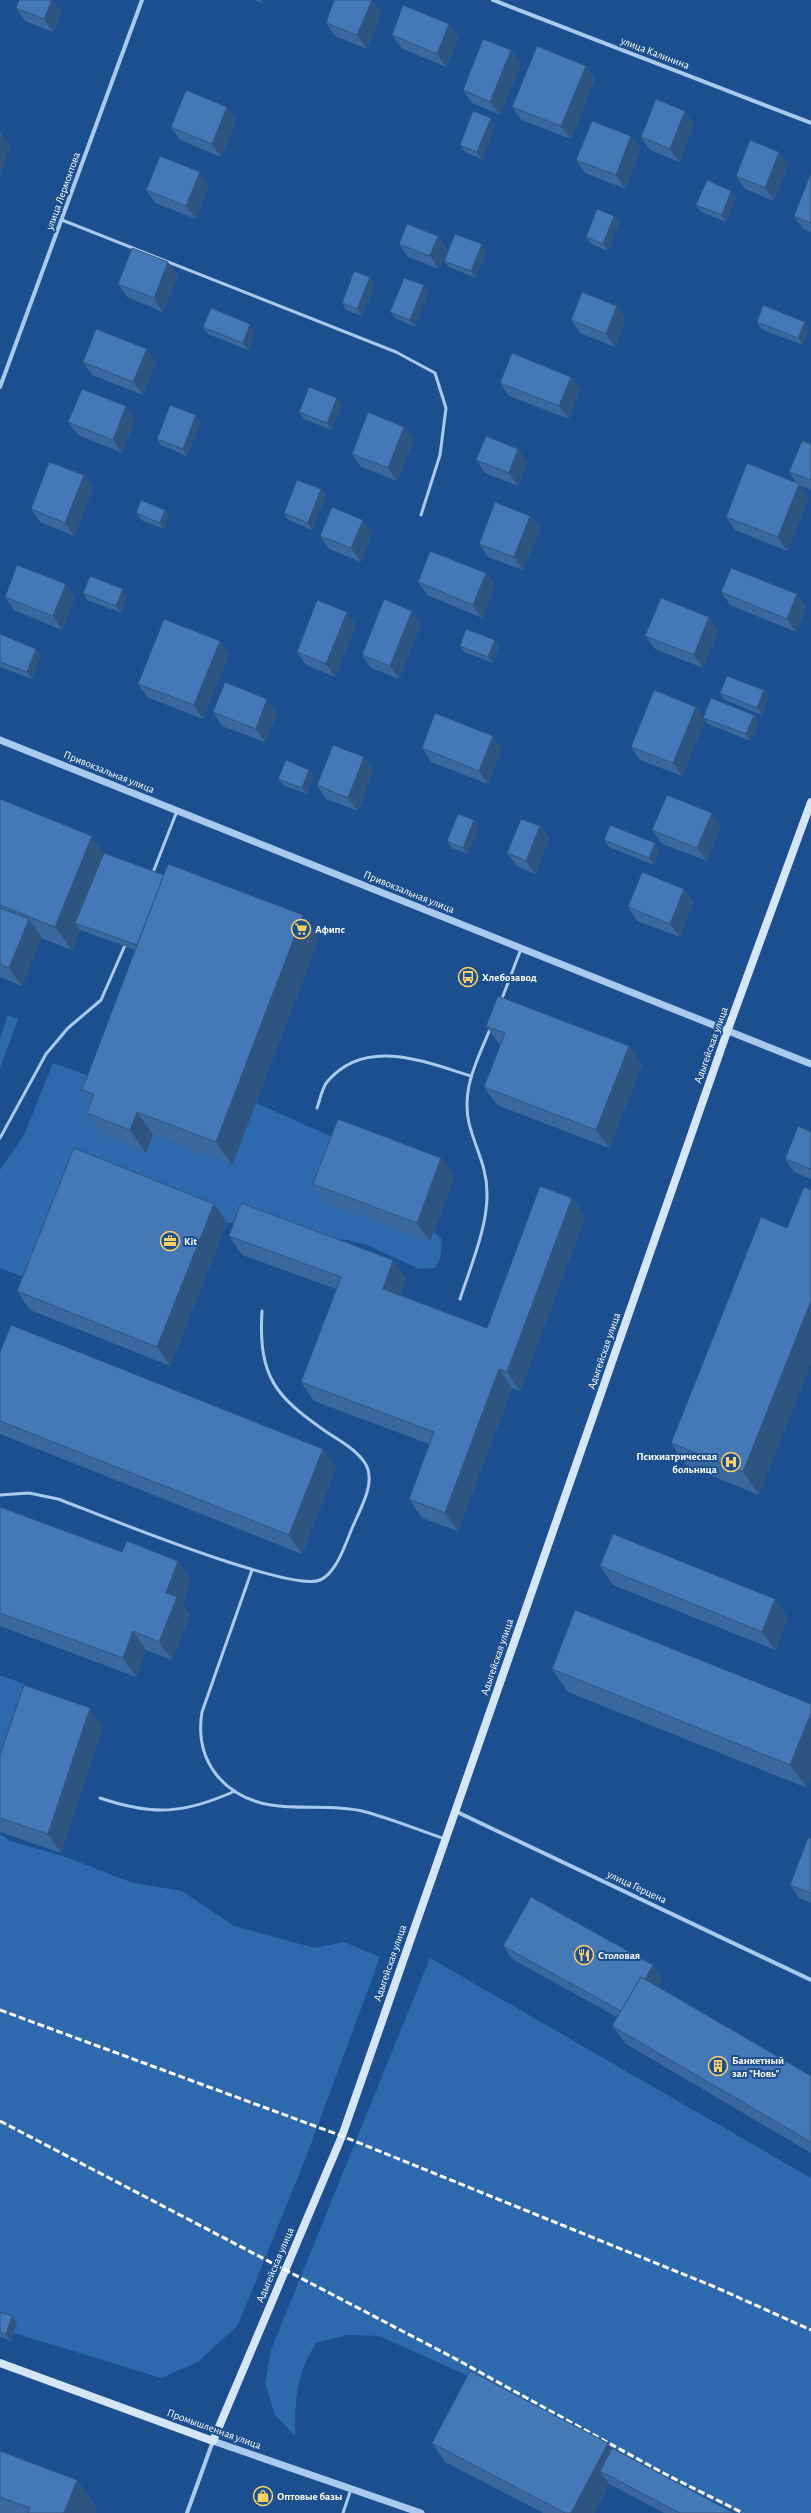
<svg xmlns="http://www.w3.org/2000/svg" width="811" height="2513" viewBox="0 0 811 2513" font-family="'Alegreya Sans',sans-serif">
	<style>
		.green { fill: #2e69ad }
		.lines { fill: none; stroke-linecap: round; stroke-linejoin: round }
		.service { stroke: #a9c9ee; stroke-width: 3 }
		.minor { stroke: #a9c9ee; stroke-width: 4 }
		.tertiary { stroke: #a9c9ee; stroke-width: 7 }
		.secondary { stroke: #d6e6fa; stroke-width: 8 }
		.rail { stroke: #fff; stroke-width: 3; stroke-dasharray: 7 3; stroke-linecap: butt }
		.wall { fill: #3a679d }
		.shaded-wall { fill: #305480 }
		.building { fill: #4478b7; stroke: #305480 }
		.labels { text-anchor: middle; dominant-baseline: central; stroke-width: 4; stroke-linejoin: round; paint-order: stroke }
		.street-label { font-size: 11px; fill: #fff; stroke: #1b4f8f }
		.poi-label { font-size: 11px; font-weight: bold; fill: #fff; stroke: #1b4f8f; text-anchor: start }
	</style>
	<rect width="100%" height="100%" fill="#1b4f8f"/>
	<g class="green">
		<path d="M8,1015L18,1019L0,1068V1038Z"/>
		<path d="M53,1063L109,1083L153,1135L232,1165L256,1103L348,1144L442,1240L440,1259L435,1268L419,1269L367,1245L348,1240L312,1237L254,1222L227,1223L87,1167L43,1276H21L0,1268V1170L24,1135Z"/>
		<path d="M0,1675L24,1684L37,1704L0,1811Z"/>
		<path d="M0,1834L10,1841L63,1856L133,1883L182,1891L234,1926L315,1948L344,1942L380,1957L308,2152L238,2325L198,2362L161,2378L14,2333L0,2317Z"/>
		<path d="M430,1958L811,2178V2513H737L484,2383L379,2336L347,2335L316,2343C296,2375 295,2399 295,2436L275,2415L265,2383L271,2350Z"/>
	</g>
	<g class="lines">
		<g class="service">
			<path d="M62,220L396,352L435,373L446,408L440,455L421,515"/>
			<path d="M152,875L177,811"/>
			<path d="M501,1001L521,949"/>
			<path d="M317,1108C320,1100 322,1088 327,1082C365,1036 425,1062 471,1076"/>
			<path d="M0,1138L46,1054L68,1028L101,1000L126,943"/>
			<path d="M460,1299C470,1268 488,1226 487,1193C487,1166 475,1148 469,1123C461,1089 478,1058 491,1027"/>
			<path d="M0,1495L29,1493L58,1499C98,1514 290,1593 320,1580C337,1573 346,1542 353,1526C360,1509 377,1482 365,1463C356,1450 341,1441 328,1433C276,1397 258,1378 262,1311"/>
			<path d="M252,1570L202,1712C194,1760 223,1797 271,1805C301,1810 331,1804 362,1811C390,1818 418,1830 445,1839"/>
			<path d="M100,1798C153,1816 184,1814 235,1791"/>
			<path d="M343,2513L351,2489"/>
		</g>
		<g class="minor">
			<path d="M493,0L811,123"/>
			<path d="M0,387L142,0"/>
			<path d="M455,1811L811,1980"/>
			<path d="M187,2513L213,2441"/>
		</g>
		<g class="tertiary">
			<path d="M0,740L811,1064"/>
			<path d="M213,2441L421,2513"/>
		</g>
		<path class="secondary" d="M0,2363L213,2441L342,2136L727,1032L811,802"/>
		<g class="rail">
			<path d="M0,2010L342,2136L715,2287L811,2330"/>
			<path d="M0,2121L454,2358L665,2474L743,2513"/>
		</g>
	</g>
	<g class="wall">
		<path d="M254,0H264L262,3Z"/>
		<path d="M16,8L62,12L53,32L25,21Z"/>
		<path d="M381,13L367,49L335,36L326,23Z"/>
		<path d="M392,35L459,37L446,67L401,48Z"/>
		<path d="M511,50L521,63L500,115L472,103L463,90Z"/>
		<path d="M586,66L595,79L571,139L521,120L512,107Z"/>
		<path d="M491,118L495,125L482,159L465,152L460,145Z"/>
		<path d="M236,120L221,157L180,140L171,127Z"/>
		<path d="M694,124L679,162L650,150L641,137Z"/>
		<path d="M631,136L641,149L625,189L585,173L576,160Z"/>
		<path d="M788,165L774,201L745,189L736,176Z"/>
		<path d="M811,173V232L803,229L794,216Z"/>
		<path d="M209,185L196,219L155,203L146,190Z"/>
		<path d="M736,198L726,222L701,212L696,205Z"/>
		<path d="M614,216L619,223L608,251L591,244L586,237Z"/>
		<path d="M438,236L447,250L439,269L408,257L399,244Z"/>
		<path d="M487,251L476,278L449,267L444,261Z"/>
		<path d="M178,276L163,312L127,297L118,284Z"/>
		<path d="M370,277L375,284L362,316L346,310L342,303Z"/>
		<path d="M428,292L415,327L395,318L390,312Z"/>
		<path d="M626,319L615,347L580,333L571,320Z"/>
		<path d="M757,322H805L809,329L803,345L761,329Z"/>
		<path d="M203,327L255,331L248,350L208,334Z"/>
		<path d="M83,362H156L143,395L92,375Z"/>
		<path d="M571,377L580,390L569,419L509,396L500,383Z"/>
		<path d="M342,405L332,430L304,419L299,412Z"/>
		<path d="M126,406L135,419L122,453L78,435L68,422Z"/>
		<path d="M201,422L187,456L161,445L157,439Z"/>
		<path d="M414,440L397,481L361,467L352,454Z"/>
		<path d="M811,444V490L800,485L809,498L787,551L735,530L726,517L797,484L789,472Z"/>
		<path d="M476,460L528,462L518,486L485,473Z"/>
		<path d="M84,475L93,488L74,536L40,522L31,509Z"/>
		<path d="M321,489L326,496L312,530L288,520L284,513Z"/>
		<path d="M136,513L169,516L164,529L141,520Z"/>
		<path d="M530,516L540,529L523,570L488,557L479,544Z"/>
		<path d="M372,533L361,562L329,549L320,536Z"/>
		<path d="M486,573L495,586L482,618L427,595L418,582Z"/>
		<path d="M721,592L797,594L806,607L796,632L730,605Z"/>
		<path d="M83,593L127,596L121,613L87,600Z"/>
		<path d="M5,597H75L62,630L14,610Z"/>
		<path d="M421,624L399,679L371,668L362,655Z"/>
		<path d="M356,625L335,677L306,665L297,652Z"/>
		<path d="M718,630L703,668L655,649L645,636Z"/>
		<path d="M0,634L36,649L41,656L32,679L0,667Z"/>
		<path d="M460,646L499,647L493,663L464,652Z"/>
		<path d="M229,654L203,719L147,697L138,684Z"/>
		<path d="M764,690L769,697L762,715L725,700L720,693Z"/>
		<path d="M267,699L277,713L265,742L222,726L213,712Z"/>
		<path d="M696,707L705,720L682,776L640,760L631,747Z"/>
		<path d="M754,715L759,722L751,741L708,724L703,718Z"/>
		<path d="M422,748L502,749L488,784L431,762Z"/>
		<path d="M364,757L373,771L358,811L326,799L317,785Z"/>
		<path d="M314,776L307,794L283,785L278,779Z"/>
		<path d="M0,799L104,853L319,938L232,1165L153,1135L146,1153L103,1136L87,1113L91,1103L82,1090L135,950L80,930L72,950L41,938L22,986L0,977Z"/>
		<path d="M474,820L479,827L468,854L452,848L447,841Z"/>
		<path d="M540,826L549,839L535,874L517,866L507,853Z"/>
		<path d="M721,826L707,861L662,844L652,830Z"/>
		<path d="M604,840L659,850L654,865L609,847Z"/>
		<path d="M684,889L693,902L680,937L637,921L628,907Z"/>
		<path d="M486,1026L629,1046L642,1065L609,1148L497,1105L484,1087L500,1045L499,1044Z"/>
		<path d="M811,1132V1179L794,1172L785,1159Z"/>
		<path d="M441,1158L454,1177L430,1242L326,1203L313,1184Z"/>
		<path d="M572,1198L585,1217L520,1391L512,1388L458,1531L422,1518L409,1499L429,1444L314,1401L301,1382L336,1289L242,1255L229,1236L393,1260L406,1279L400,1295L487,1328Z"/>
		<path d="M227,1223L170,1366L30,1310L17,1291Z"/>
		<path d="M787,1228L759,1495L687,1466L671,1443Z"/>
		<path d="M0,1352L336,1468L302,1554L0,1434Z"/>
		<path d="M0,1507L122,1552L178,1561L191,1579L182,1604L190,1615L172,1660L146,1650L136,1677L0,1626Z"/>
		<path d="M600,1566L788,1617L775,1650L613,1585Z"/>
		<path d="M552,1669L811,1704L807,1788L568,1692Z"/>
		<path d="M103,1727L61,1853L0,1832V1755Z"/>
		<path d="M811,1839V1903L799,1898L790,1885Z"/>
		<path d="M503,1946L662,1978L658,1986L811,2076V2153L626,2044L612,2026L617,2017L512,1959Z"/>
		<path d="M0,2312L17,2323L11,2341L0,2337Z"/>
		<path d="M432,2443L612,2448L734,2513H664L609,2484L594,2513H543L445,2462Z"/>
		<path d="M0,2451L77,2480L97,2509L96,2513H0Z"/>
	</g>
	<g class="shaded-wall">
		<path d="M52,0H53L62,12L53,32L44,19Z"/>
		<path d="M260,0H264L262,3Z"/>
		<path d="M372,0L381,13L367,49L357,35Z"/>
		<path d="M449,24L459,37L446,67L437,54Z"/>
		<path d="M511,50L521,63L500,115L490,102Z"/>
		<path d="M586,66L595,79L571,139L561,126Z"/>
		<path d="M227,107L236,120L221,157L212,144Z"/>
		<path d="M685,111L694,124L679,162L670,149Z"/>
		<path d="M491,118L495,125L482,159L477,152Z"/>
		<path d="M2,133L11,146L0,175V139Z"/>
		<path d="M631,136L641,149L625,189L616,175Z"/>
		<path d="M779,152L788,165L774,201L765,188Z"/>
		<path d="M200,172L209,185L196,219L186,206Z"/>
		<path d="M731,191L736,198L726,222L722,215Z"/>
		<path d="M614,216L619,223L608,251L603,244Z"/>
		<path d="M438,236L447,250L439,269L430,256Z"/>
		<path d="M482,244L487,251L476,278L471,271Z"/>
		<path d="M168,262L178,276L163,312L154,298Z"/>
		<path d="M370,277L375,284L362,316L357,309Z"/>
		<path d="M424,285L428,292L415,327L410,320Z"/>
		<path d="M617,306L626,319L615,347L606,334Z"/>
		<path d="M805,322L809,329L803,345L798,338Z"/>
		<path d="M250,324L255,331L248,350L243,343Z"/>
		<path d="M147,349L156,362L143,395L133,382Z"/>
		<path d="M571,377L580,390L569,419L559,406Z"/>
		<path d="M337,398L342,405L332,430L327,423Z"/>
		<path d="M126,406L135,419L122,453L113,440Z"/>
		<path d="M196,415L201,422L187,456L183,449Z"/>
		<path d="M404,427L414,440L397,481L388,468Z"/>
		<path d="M518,449L528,462L518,486L509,473Z"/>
		<path d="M84,475L93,488L74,536L65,523Z"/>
		<path d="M799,484L809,498L787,551L778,537Z"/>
		<path d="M321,489L326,496L312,530L308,523Z"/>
		<path d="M165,510L169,516L164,529L160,523Z"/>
		<path d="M530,516L540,529L523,570L514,557Z"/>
		<path d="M363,520L372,533L361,562L351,548Z"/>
		<path d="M486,573L495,586L482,618L473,605Z"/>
		<path d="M66,584L75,597L62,630L53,616Z"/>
		<path d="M123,589L127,596L121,613L116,606Z"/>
		<path d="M797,594L806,607L796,632L787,619Z"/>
		<path d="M412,611L421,624L399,679L390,666Z"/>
		<path d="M347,612L356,625L335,677L326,664Z"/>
		<path d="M709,617L718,630L703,668L694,655Z"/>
		<path d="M495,640L499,647L493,663L488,657Z"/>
		<path d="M220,641L229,654L203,719L194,705Z"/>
		<path d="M36,649L41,656L32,679L27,672Z"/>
		<path d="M764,690L769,697L762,715L757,708Z"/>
		<path d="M267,699L277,713L265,742L256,729Z"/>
		<path d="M696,707L705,720L682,776L673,763Z"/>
		<path d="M754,715L759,722L751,741L746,734Z"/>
		<path d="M493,736L502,749L488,784L479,771Z"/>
		<path d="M364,757L373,771L358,811L348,798Z"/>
		<path d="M309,770L314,776L307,794L302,788Z"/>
		<path d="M712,813L721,826L707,861L697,848Z"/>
		<path d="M474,820L479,827L468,854L463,848Z"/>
		<path d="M540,826L549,839L535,874L526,861Z"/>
		<path d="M92,836L108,860L75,923L80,930L72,950L55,927Z"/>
		<path d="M655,843L659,850L654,865L649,858Z"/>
		<path d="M684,889L693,902L680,937L670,924Z"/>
		<path d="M303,915L319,938L232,1165L216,1142Z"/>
		<path d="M29,919L42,938L22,986L9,968Z"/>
		<path d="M629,1046L642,1065L609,1148L596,1130Z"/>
		<path d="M137,1112L153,1135L146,1153L130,1130Z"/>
		<path d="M441,1158L454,1177L430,1242L417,1223Z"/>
		<path d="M572,1198L585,1217L520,1391L507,1372Z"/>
		<path d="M214,1204L227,1223L170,1366L157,1347Z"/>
		<path d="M393,1260L406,1279L396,1307L383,1289Z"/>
		<path d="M811,1301V1365L759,1495L743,1472Z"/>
		<path d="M499,1369L512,1388L458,1531L445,1513Z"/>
		<path d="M323,1449L336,1468L302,1554L289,1535Z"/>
		<path d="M178,1561L191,1579L182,1604L190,1615L172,1660L159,1642L166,1593Z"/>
		<path d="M775,1599L788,1617L775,1650L762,1632Z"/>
		<path d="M133,1631L146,1650L136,1677L123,1658Z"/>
		<path d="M90,1708L103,1727L61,1853L48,1834Z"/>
		<path d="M811,1713V1777L807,1788L790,1765Z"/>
		<path d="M653,1965L662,1978L636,2028L626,2014Z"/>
		<path d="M12,2316L17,2323L11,2341L6,2335Z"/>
		<path d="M608,2443L621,2462L600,2471L609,2484L594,2513H571Z"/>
		<path d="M77,2480L97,2509L96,2513H64Z"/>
	</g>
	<g class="building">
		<path d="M19,0H52L44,19L16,8Z"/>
		<path d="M334,0H372L357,35L326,23Z"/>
		<path d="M403,5L449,24L437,54L392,35Z"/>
		<path d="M483,39L511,50L490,102L463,90Z"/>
		<path d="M537,46L586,66L561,126L512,107Z"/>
		<path d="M186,90L227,107L212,144L171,127Z"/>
		<path d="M656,99L685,111L670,149L641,137Z"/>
		<path d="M473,111L491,118L477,152L460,145Z"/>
		<path d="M592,121L631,136L616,175L576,160Z"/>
		<path d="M0,132L2,133L0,139Z"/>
		<path d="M750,140L779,152L765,188L736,176Z"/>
		<path d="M160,156L200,172L186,206L146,190Z"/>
		<path d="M811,173V223L794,216Z"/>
		<path d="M707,180L731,191L722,215L696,205Z"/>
		<path d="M597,209L614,216L603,244L586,237Z"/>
		<path d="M407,224L438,236L430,256L399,244Z"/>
		<path d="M455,234L482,244L471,271L444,261Z"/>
		<path d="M132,248L168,262L154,298L118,284Z"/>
		<path d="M354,271L370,277L357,309L342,303Z"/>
		<path d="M404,278L424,285L410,320L390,312Z"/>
		<path d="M582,292L617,306L606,334L571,320Z"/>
		<path d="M763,305L805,322L798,338L757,322Z"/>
		<path d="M211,308L250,324L243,343L203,327Z"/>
		<path d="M96,329L147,349L133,382L83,362Z"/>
		<path d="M512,353L571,377L559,406L500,383Z"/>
		<path d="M309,387L337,398L327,423L299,412Z"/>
		<path d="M82,389L126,406L113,440L68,422Z"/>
		<path d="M170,405L196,415L183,449L157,439Z"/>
		<path d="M368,412L404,427L388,468L352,454Z"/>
		<path d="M486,436L518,449L509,473L476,460Z"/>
		<path d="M802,441L811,444V480L789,472Z"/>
		<path d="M49,462L84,475L65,523L31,509Z"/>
		<path d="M747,463L799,484L778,537L726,517Z"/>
		<path d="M297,480L321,489L308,523L284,513Z"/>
		<path d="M141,500L165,510L160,523L136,513Z"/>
		<path d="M495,502L530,516L514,557L479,544Z"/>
		<path d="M332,507L363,520L351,548L320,536Z"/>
		<path d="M430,551L486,573L473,605L418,582Z"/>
		<path d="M17,565L66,584L53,616L5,597Z"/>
		<path d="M731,568L797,594L787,619L721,592Z"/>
		<path d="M90,576L123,589L116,606L83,593Z"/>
		<path d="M661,598L709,617L694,655L645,636Z"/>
		<path d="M384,599L412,611L390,666L362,655Z"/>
		<path d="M317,600L347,612L326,664L297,652Z"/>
		<path d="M164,619L220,641L194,705L138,684Z"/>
		<path d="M466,629L495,640L488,657L460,646Z"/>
		<path d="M0,634L36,649L27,672L0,662Z"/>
		<path d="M727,676L764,690L757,708L720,693Z"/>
		<path d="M225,682L267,699L256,729L213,712Z"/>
		<path d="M654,690L696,707L673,763L631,747Z"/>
		<path d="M711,698L754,715L746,734L703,718Z"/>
		<path d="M435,713L493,736L479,771L422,748Z"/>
		<path d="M333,745L364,757L348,798L317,785Z"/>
		<path d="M286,760L309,770L302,788L278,779Z"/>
		<path d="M667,795L712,813L697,848L652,830Z"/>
		<path d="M0,799L92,836L55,927L0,905Z"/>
		<path d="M458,814L474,820L463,848L447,841Z"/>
		<path d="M521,819L540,826L526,861L507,853Z"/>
		<path d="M610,825L655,843L649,858L604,840Z"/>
		<path d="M104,853L164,875L137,945L75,923Z"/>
		<path d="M168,864L303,915L216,1142L137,1112L130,1130L87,1113L94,1094L82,1090Z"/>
		<path d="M642,872L684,889L670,924L628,907Z"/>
		<path d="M0,908L29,919L9,968L0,964Z"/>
		<path d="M498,996L629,1046L596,1130L484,1087L505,1033L486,1026Z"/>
		<path d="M338,1119L441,1158L417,1223L313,1184Z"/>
		<path d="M798,1126L811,1132V1169L785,1159Z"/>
		<path d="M74,1148L214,1204L157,1347L17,1291Z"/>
		<path d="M540,1186L572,1198L507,1372L499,1369L445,1513L409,1499L434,1432L301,1382L341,1277L229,1236L241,1203L393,1260L383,1289L487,1328Z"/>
		<path d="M804,1187L811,1190V1301L743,1472L671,1443L761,1217L787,1228Z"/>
		<path d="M11,1325L323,1449L289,1535L0,1421V1352Z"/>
		<path d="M0,1507L122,1552L127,1541L178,1561L166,1593L177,1597L159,1642L133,1631L123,1658L0,1613Z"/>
		<path d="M613,1534L775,1599L762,1632L600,1566Z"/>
		<path d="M575,1610L811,1704V1713L790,1765L552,1669Z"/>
		<path d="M24,1685L90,1708L48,1834L0,1818V1755Z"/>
		<path d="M808,1838L811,1839V1893L790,1885Z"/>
		<path d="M531,1897L653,1965L645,1979L641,1977L621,2011L503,1946Z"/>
		<path d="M641,1977L811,2076V2142L612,2026Z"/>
		<path d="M0,2312L12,2316L6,2335L0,2332Z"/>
		<path d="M470,2371L608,2443L571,2513H565L432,2443Z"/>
		<path d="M612,2448L734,2513H680L600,2471Z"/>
		<path d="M0,2451L77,2480L64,2513H28L30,2508L0,2497Z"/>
	</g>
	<defs>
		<symbol id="supermarket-ring" viewBox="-11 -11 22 22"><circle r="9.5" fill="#1b4f8f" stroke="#ffd166" stroke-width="1.5"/><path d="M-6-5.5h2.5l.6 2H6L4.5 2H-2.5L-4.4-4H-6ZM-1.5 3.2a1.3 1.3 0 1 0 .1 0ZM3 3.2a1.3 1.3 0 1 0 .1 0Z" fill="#ffd166"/></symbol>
		<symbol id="bus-ring" viewBox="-11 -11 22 22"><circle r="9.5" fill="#1b4f8f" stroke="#ffd166" stroke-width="1.5"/><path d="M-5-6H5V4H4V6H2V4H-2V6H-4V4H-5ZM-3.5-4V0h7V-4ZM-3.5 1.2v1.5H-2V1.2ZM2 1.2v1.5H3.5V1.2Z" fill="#ffd166"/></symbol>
		<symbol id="office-ring" viewBox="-11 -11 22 22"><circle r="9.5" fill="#1b4f8f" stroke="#ffd166" stroke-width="1.5"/><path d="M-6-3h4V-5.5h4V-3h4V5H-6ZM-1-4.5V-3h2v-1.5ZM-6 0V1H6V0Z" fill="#ffd166"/></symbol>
		<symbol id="hospital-ring" viewBox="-11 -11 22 22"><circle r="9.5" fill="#1b4f8f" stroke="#ffd166" stroke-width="1.5"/><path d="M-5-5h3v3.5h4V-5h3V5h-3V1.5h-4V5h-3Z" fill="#ffd166"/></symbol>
		<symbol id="restaurant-ring" viewBox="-11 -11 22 22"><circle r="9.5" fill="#1b4f8f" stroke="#ffd166" stroke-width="1.5"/><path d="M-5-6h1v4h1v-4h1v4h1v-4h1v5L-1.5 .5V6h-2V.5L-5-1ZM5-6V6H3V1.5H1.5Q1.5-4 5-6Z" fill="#ffd166"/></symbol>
		<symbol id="building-ring" viewBox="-11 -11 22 22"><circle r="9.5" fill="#1b4f8f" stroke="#ffd166" stroke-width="1.5"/><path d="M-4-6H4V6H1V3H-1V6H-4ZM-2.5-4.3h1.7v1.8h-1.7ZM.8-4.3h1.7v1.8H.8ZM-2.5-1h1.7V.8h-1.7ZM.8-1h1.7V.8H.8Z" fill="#ffd166"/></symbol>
		<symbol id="shop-ring" viewBox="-11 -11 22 22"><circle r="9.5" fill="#1b4f8f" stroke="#ffd166" stroke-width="1.5"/><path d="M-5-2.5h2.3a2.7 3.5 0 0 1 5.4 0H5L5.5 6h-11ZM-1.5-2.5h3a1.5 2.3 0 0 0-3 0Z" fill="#ffd166"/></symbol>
	</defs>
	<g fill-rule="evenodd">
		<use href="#supermarket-ring" x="290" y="918" width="22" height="22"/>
		<use href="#bus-ring" x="457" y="966" width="22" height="22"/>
		<use href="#office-ring" x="159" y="1230" width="22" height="22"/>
		<use href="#hospital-ring" x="720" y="1451" width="22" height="22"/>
		<use href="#restaurant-ring" x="573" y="1944" width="22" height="22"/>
		<use href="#building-ring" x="707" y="2055" width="22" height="22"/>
		<use href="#shop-ring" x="252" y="2485" width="22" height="22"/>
	</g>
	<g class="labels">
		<g class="street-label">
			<text transform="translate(655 53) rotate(21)">улица Калинина</text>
			<text transform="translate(63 191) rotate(-70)">улица Лермонтова</text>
			<text transform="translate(109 772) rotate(22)">Привокзальная улица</text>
			<text transform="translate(409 892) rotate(22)">Привокзальная улица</text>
			<text transform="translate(711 1045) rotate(-70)">Адыгейская улица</text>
			<text transform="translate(604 1351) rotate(-71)">Адыгейская улица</text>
			<text transform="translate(497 1657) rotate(-71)">Адыгейская улица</text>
			<text transform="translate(637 1887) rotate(25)">улица Герцена</text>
			<text transform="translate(390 1963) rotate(-71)">Адыгейская улица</text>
			<text transform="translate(275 2265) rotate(-67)">Адыгейская улица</text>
			<text transform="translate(214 2429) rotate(20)">Промышленная улица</text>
		</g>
		<g class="poi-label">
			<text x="315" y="929">Афипс</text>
			<text x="482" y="977">Хлебозавод</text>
			<text x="184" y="1241">Kit</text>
			<text x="717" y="1456" text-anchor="end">Психиатрическая<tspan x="717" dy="13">больница</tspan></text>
			<text x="598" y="1955">Столовая</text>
			<text x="732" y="2060">Банкетный<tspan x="732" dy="13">зал "Новь"</tspan></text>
			<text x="277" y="2496">Оптовые базы</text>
		</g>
	</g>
</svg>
